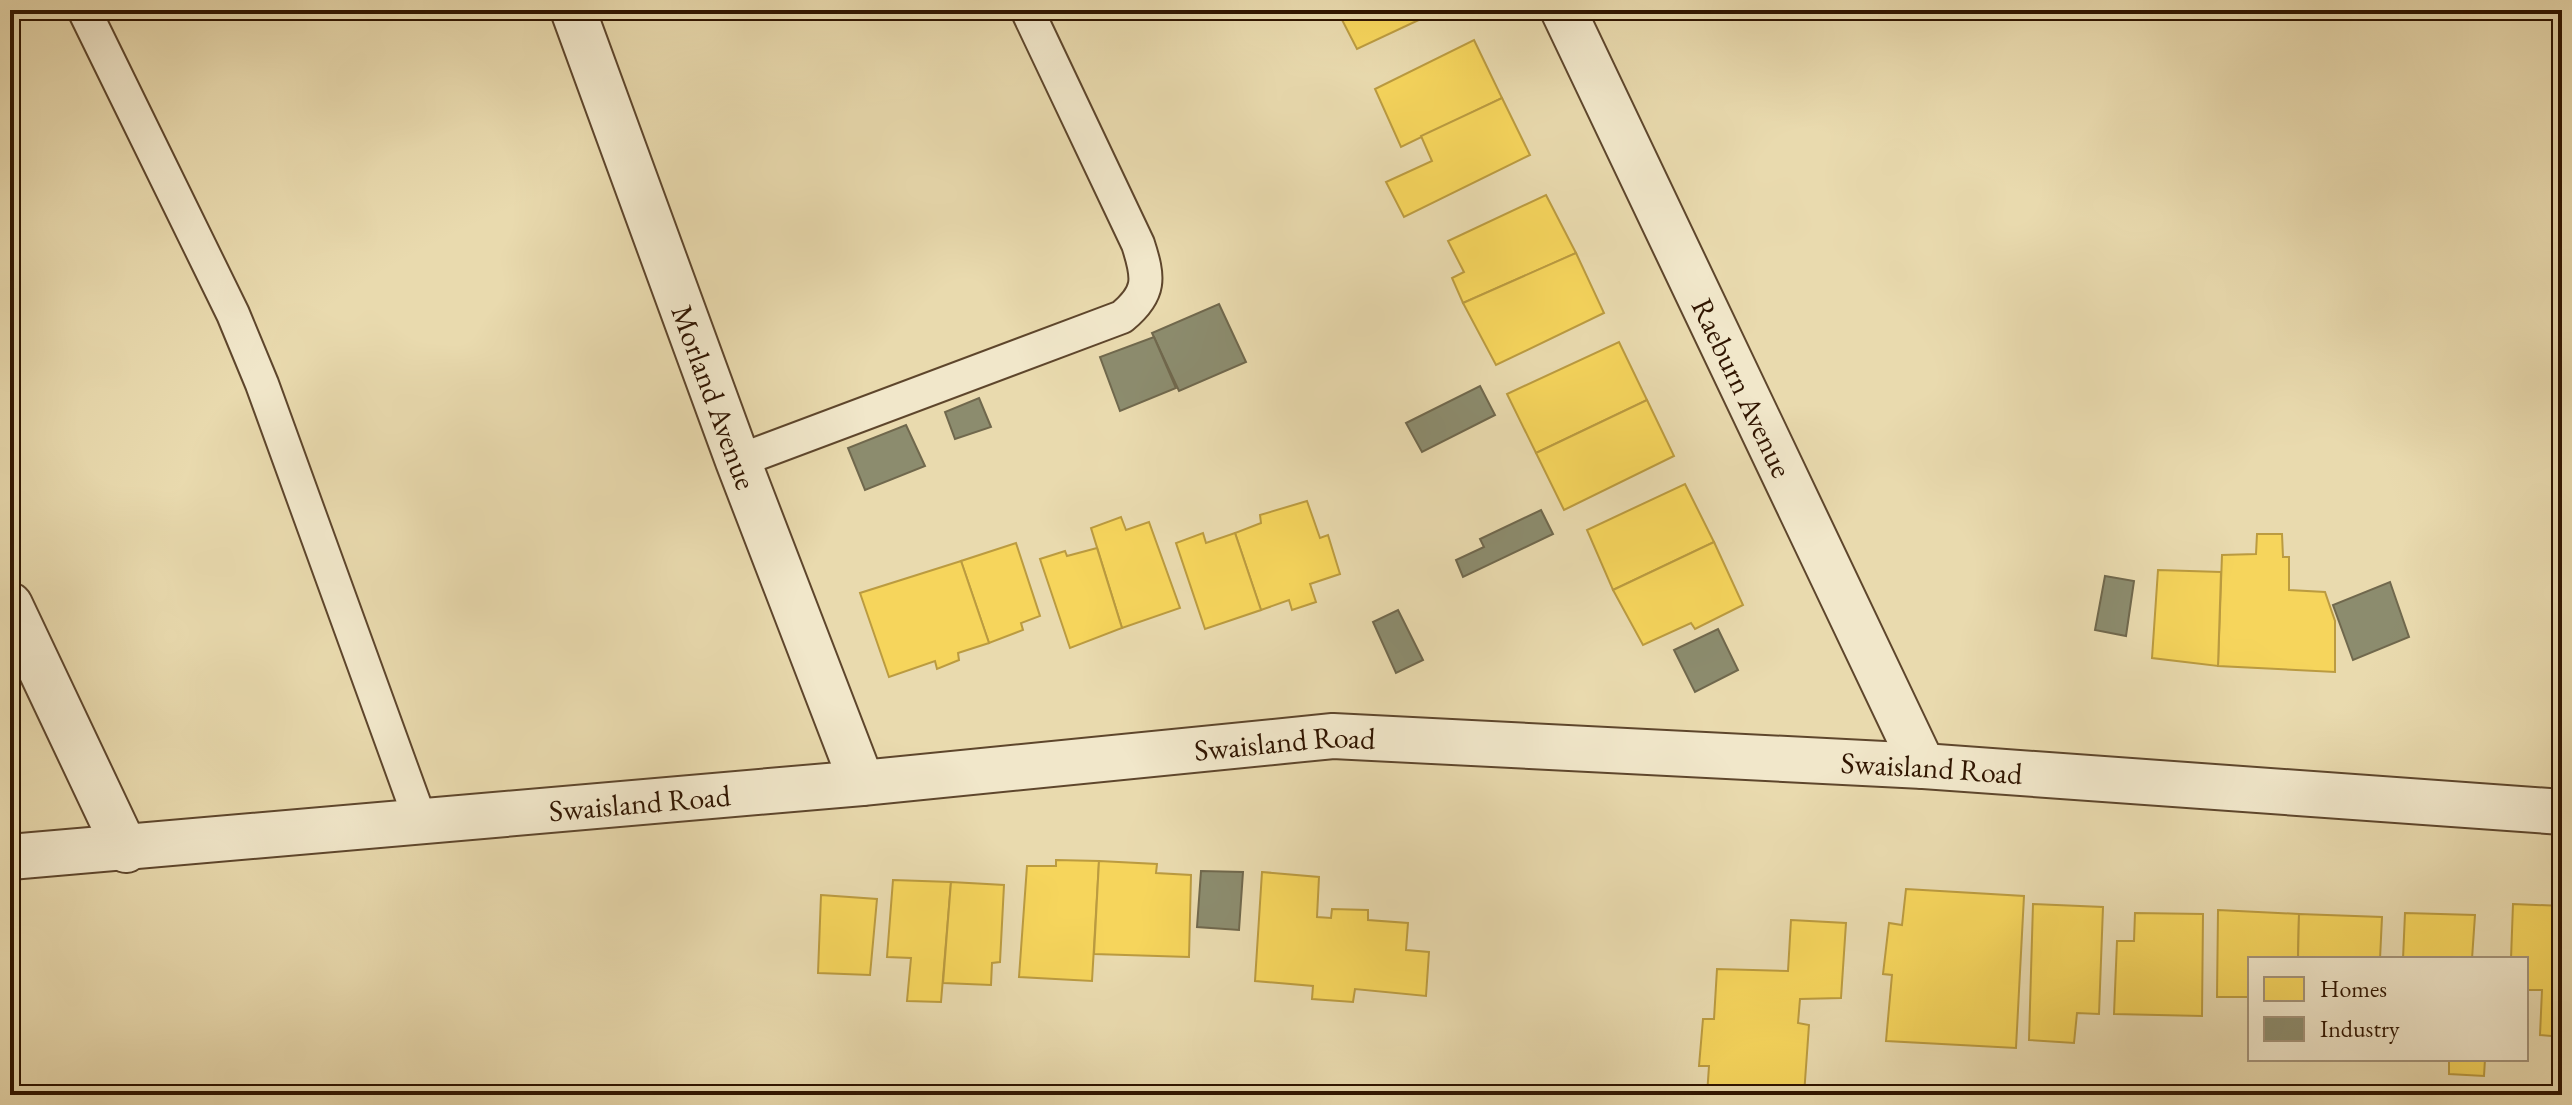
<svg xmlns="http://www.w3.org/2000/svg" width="2572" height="1105" viewBox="0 0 2572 1105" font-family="'EB Garamond',serif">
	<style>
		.homes { fill: #f6d55c; stroke: #bb9b40; stroke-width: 2 }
		.industry { fill: #8c8c6e; stroke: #70684d; stroke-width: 2 }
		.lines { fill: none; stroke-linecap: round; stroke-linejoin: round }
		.lane-casing { stroke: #5e462c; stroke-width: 36 }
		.street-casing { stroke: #5e462c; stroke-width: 48 }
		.lane { stroke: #f1e7ca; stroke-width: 32 }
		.street { stroke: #f1e7ca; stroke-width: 44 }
		.labels { text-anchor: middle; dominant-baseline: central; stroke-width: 8; stroke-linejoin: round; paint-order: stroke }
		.street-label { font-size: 30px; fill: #301500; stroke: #f1e7ca }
	</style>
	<rect width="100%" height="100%" fill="#e9daae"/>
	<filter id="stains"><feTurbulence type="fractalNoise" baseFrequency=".0025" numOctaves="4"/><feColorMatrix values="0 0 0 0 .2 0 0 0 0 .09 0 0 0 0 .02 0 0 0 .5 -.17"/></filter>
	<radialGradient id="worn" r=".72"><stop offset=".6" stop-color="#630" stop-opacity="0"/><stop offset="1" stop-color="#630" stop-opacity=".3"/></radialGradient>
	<g class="homes">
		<path d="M1349,10H1440L1357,49L1339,14Z"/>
		<path d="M1474,40L1502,98L1401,147L1375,89Z"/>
		<path d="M1502,98L1530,155L1404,217L1386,182L1432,161L1421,136Z"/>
		<path d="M1546,195L1576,253L1463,303L1452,278L1464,272L1448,241Z"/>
		<path d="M1576,253L1604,313L1496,365L1463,303Z"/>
		<path d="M1619,342L1647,400L1536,453L1507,394Z"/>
		<path d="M1647,400L1674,456L1564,510L1536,453Z"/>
		<path d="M1685,484L1714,542L1613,590L1587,530Z"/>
		<path d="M1307,501L1320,538L1328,535L1340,574L1310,584L1316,602L1292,610L1289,600L1261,610L1235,533L1261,523L1260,515Z"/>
		<path d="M1121,517L1126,530L1149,522L1180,608L1122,628L1091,528Z"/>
		<path d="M1203,533L1206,543L1235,533L1261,610L1205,629L1176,543Z"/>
		<path d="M2257,534H2282L2283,557H2289V590L2325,592L2335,621V672L2218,666L2222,555L2256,554Z"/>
		<path d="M1714,542L1743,605L1695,629L1691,623L1643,645L1613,590Z"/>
		<path d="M1016,543L1040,616L1021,623L1023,630L989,643L961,561Z"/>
		<path d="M1097,548L1122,628L1070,648L1040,559L1065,551L1067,556Z"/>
		<path d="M961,561L989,643L958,653L959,660L937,669L935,661L889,677L860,593Z"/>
		<path d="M2158,570L2221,572L2218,666L2152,658Z"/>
		<path d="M1056,860L1099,861L1092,981L1019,977L1027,866H1056Z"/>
		<path d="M1099,861L1157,864L1156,873L1191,875L1189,957L1094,954Z"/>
		<path d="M1262,872L1319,877L1317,917L1331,918L1332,909L1368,910V920L1408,923L1406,950L1429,952L1426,996L1355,989L1353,1002L1312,999L1313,986L1255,981Z"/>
		<path d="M893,880L951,882L941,1002L907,1001L911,958L887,957Z"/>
		<path d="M951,882L1004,885L1000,962L992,963L991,985L943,983Z"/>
		<path d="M1906,889L2024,896L2016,1048L1886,1041L1892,975L1883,974L1889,923L1902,925Z"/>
		<path d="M821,895L877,899L870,975L818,973Z"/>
		<path d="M2033,904L2103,907L2099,1014L2077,1013L2074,1043L2029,1040Z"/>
		<path d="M2513,904L2562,906V1037L2540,1035L2542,990H2526V959H2511Z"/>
		<path d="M2218,910L2299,914L2298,959H2250V997H2217Z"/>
		<path d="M2135,913L2203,914L2202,1016L2114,1014L2117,941H2134Z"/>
		<path d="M2405,913L2475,915L2472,959H2403Z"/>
		<path d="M2299,914L2382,917L2380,959H2298Z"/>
		<path d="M1791,920L1846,923L1841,998L1800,999L1798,1023L1809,1025L1804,1095H1707L1709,1066H1699L1703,1019H1714L1717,969L1788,971Z"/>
		<path d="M2449,1059H2485L2484,1076L2449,1074Z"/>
	</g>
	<g class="industry">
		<path d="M1219,304L1246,362L1179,391L1152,333Z"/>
		<path d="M1154,337L1176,388L1120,411L1100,357Z"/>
		<path d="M1480,386L1495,415L1422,452L1406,423Z"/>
		<path d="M979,398L991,427L955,439L945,412Z"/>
		<path d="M906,425L925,466L865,490L848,448Z"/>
		<path d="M1541,510L1553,534L1463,577L1456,560L1484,547L1480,539Z"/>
		<path d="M2105,576L2134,581L2126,636L2095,630Z"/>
		<path d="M2390,582L2409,637L2353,660L2333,605Z"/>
		<path d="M1398,610L1423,660L1396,673L1373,622Z"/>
		<path d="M1718,629L1738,670L1695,692L1674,650Z"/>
		<path d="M1201,871L1243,872L1239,930L1197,927Z"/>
	</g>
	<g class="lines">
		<defs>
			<g id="lane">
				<path d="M84,10L233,314L262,384L421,822"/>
				<path d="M738,461L1122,317C1151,293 1149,278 1138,244L1027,10"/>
			</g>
			<g id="street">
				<path id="s1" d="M573,10L738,461L862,783"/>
				<path id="s2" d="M1563,10L1923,766"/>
				<path d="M10,605L126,850"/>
				<path id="s3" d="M10,857L862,783L1333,736L1923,766L2562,812"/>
			</g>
		</defs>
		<use href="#lane" class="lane-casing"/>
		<use href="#street" class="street-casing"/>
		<use href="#lane" class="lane"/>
		<use href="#street" class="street"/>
	</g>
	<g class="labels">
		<g class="street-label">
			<text stroke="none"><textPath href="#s2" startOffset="418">Raeburn Avenue</textPath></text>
			<text stroke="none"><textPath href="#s1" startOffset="412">Morland Avenue</textPath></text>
			<text stroke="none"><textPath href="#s3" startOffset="1280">Swaisland Road</textPath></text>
			<text stroke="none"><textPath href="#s3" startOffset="1928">Swaisland Road</textPath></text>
			<text stroke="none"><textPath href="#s3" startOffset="632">Swaisland Road</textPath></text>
		</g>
	</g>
	<rect width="2572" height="1105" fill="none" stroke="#e9daae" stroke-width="40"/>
	<rect x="12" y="12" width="2548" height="1081" fill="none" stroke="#301500" stroke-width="4"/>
	<rect x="20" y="20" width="2532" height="1065" fill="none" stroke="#301500" stroke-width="2"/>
	<rect x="2248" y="957" width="280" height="104" fill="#f1e7ca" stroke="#a49379" stroke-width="2"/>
	<rect x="2264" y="977" width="40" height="24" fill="#f6d55c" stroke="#a49379" stroke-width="2"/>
	<text x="2320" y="997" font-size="24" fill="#301500">Homes</text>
	<rect x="2264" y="1017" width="40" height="24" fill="#8c8c6e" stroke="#a49379" stroke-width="2"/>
	<text x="2320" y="1037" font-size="24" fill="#301500">Industry</text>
	<rect width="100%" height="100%" filter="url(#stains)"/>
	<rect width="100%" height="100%" fill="url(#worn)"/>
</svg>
